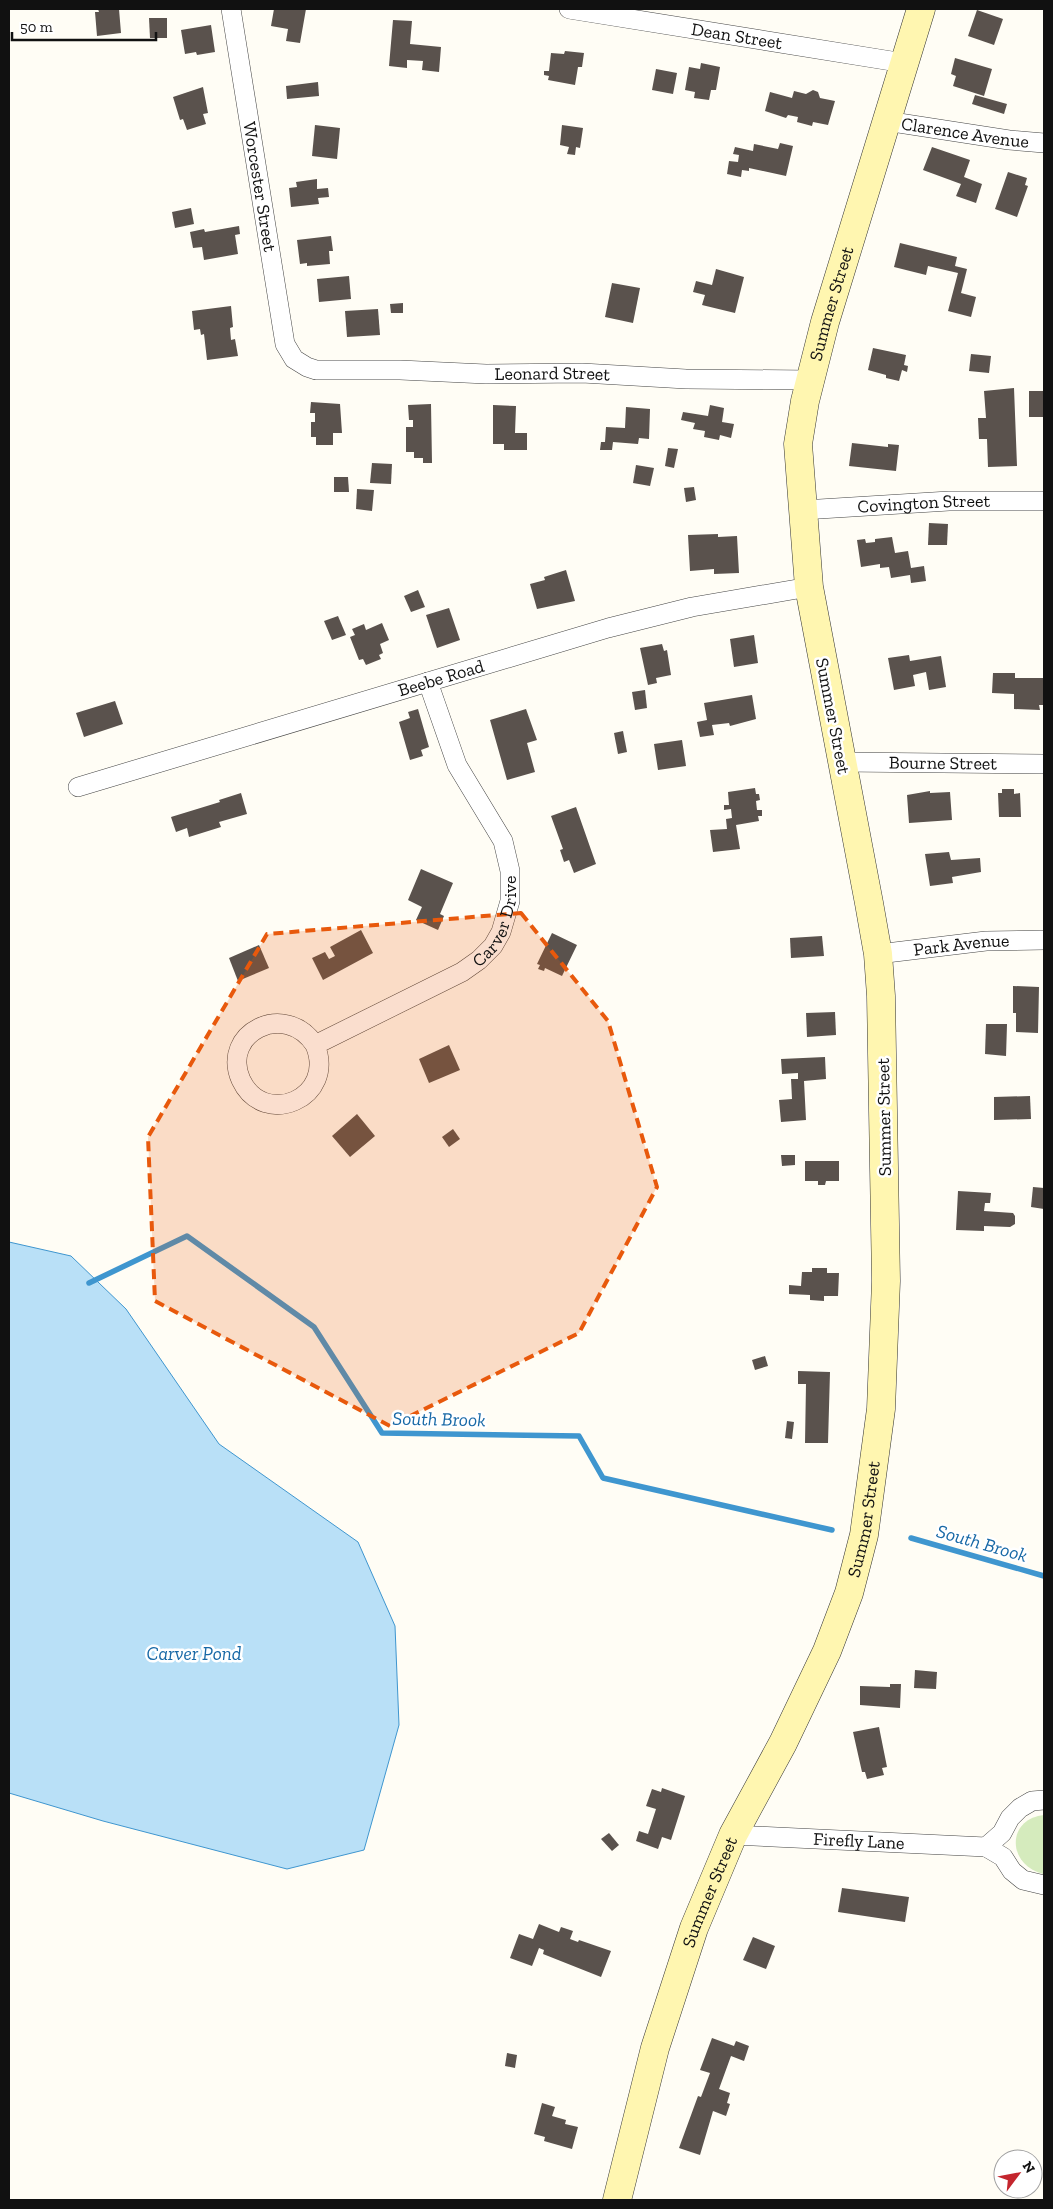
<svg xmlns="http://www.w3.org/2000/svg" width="1053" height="2209" viewBox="0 0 1053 2209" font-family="'Zilla Slab',serif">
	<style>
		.green { fill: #d5ebbd }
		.water { fill: #b9e0f7; stroke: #3f96cf }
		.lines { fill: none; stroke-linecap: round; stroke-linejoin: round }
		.stream { stroke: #3f96cf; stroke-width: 5.5 }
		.building { fill: #5a524d }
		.street-casing { stroke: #444; stroke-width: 20 }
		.secondary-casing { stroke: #333; stroke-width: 29 }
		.street { stroke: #fff; stroke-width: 19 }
		.secondary { stroke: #fff6b0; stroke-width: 28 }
		.marked { fill: #e8590c; fill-opacity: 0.2; stroke: #e8590c; stroke-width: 4; stroke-dasharray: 10 6; stroke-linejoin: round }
		.labels { text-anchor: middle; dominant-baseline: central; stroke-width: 5; stroke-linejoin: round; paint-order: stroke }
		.street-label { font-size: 18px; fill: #111; stroke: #fff }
		.water-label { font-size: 19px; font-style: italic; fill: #1768a6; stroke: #fff }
	</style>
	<rect width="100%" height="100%" fill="#fffdf5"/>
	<path class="green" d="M1044,1815V1873L1043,1874C1007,1865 1006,1819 1044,1815Z"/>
	<path class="water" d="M9,1242L71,1256L126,1309L219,1444L358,1542L395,1626L399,1725L364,1850L287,1869L103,1821L9,1793Z"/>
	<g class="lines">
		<g class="stream">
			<path d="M89,1283L187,1236L314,1327L382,1433L579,1436L603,1478L832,1530"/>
			<path d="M911,1538L1044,1576"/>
		</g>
	</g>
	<g class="building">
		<path d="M98,9H119L121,33L97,36L95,12H99Z"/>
		<path d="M274,9H306L300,43L286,41L288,29L271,26Z"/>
		<path d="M977,10L1003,19L994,45L968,36Z"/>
		<path d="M149,18H167V38H150Z"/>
		<path d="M393,20L412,21L410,44L441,47L439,72L422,70L423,61L407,60V68L389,66Z"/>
		<path d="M211,25L215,52L197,55L196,52L185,54L181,30Z"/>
		<path d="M565,51L584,53L582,67H578L575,85L548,80L549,76L544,75V71H549L551,53L564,54Z"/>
		<path d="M955,58L992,69L984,96L953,86L956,76L951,74Z"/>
		<path d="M701,63L720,67L716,90H711L709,100L694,98L695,92L685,90L689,67L700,69Z"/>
		<path d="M656,69L677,73L673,94L652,90Z"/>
		<path d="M318,82L319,96L287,99L286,86Z"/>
		<path d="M203,87L208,113L203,114L206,124L187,130L183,119L180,120L173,97Z"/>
		<path d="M813,90L818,92L820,98L835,101L828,125L813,122L812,126L797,122L798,117L788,115L786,118L765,111L770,92L792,98L794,91L806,94Z"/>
		<path d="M975,95L1007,104L1004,114L972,104Z"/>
		<path d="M315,125L340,128L337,159L312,156Z"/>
		<path d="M562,125L583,128L580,148L576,147L575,155L567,154L569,147L560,145Z"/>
		<path d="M780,143L793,146L786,176L749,168V171L742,170L741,177L727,174L729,161L738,162L739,155L733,154L735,147L753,151L754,144L778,149Z"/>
		<path d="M932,147L970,160L964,177L982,184L976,203L956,196L961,184L923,170Z"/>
		<path d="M1008,172L1027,178L1025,185L1028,186L1017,217L995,209Z"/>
		<path d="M317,179V189L328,188L329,197L318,198L319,204L291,207L289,188L297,187L296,182Z"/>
		<path d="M191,208L194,224L175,228L172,212Z"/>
		<path d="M239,226L240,234L235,235L238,254L204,260L202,247L193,248L190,232L204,229L205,232Z"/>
		<path d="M331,236L333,251H329L330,264L307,266V263L300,264L297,240Z"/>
		<path d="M900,243L957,257L955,266L967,269L961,293L976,297L971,317L948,311L958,273L928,266L926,275L894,267Z"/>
		<path d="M716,269L744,277L735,313L702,305L705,295L693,292L696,281L712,285Z"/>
		<path d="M349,276L351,299L319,302L317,279Z"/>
		<path d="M612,283L640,288L633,323L605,317Z"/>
		<path d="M403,303V313H391L390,304Z"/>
		<path d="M231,306L233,327L230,328L231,340L235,339L238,356L207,360L204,334L201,335L200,329L194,330L192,311Z"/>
		<path d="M378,309L380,335L347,337L345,311Z"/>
		<path d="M873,348L906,355L904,365L908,366L907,372L902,370L899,381L886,378V375L868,370Z"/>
		<path d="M971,354L991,356L989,373L969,371Z"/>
		<path d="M1014,388L1017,466L988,467L987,439H979L978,418H986L984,391Z"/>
		<rect x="1029" y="391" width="15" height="26"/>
		<path d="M311,402L340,404L342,433H333V445H316V437H311V422H315V413H310Z"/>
		<path d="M431,404L432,463H423V458H414V452H406V427H413V420H409L408,405Z"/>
		<path d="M493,405L516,406L515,433H527V450H504V444H493Z"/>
		<path d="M710,405L724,408L722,422L734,424L731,438L720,435L719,440L704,437L705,431L693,429L695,423L681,420L683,412L708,416Z"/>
		<path d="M626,407L650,409L649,439L639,438L638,444L613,442L612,450H600L601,442H605L606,427L625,428Z"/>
		<path d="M852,443L888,447V444L899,445L896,471L849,466Z"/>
		<path d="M668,448L678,449L674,468L665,466Z"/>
		<path d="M372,463L392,464L391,484L370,483Z"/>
		<path d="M636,465L654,468L650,486L633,483Z"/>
		<path d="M334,477H348L349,492H334Z"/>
		<path d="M694,487L696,500L686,502L684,488Z"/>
		<path d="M357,489L374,490L372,511L356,509Z"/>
		<path d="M929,523L948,524L947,545H928Z"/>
		<path d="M718,534V537L737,536L739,573L714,574V569L690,571L688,535Z"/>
		<path d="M892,537L895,553L908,551L911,568L924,566L926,581L911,583L910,575L891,578L889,567L880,568V564L861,567L857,540L865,539L866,543L875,542V539Z"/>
		<path d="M566,570L575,601L537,609L530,584L545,580L544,577Z"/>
		<path d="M418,590L425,607L411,612L404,596Z"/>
		<path d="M449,608L460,640L437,648L426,615Z"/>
		<path d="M338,616L346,635L332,640L324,621Z"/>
		<path d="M382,623L389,640L380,644L383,653L379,655L381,659L366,665L363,659L359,660L350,637L355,635L352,629L364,624L366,630Z"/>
		<path d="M754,635L758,663L734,667L730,639Z"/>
		<path d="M662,644L664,651L667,650L671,675L656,678L657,683L648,685L640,648Z"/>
		<path d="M909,655L910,661L941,656L946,687L929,690L926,672L913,675L915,686L894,690L888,658Z"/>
		<path d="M993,673H1015V678H1043V705H1039L1040,710L1014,709V694L992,693Z"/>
		<path d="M645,690L647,708L635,710L632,692Z"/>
		<path d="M752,695L756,719L730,726L729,723L712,725L714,735L700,737L697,722L707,720L704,703Z"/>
		<path d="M115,701L123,724L84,737L76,713Z"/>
		<path d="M418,709L429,747L421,750L423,756L410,760L399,722L410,718L408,712Z"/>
		<path d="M526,709L537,740L527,743L535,772L507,780L490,720Z"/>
		<path d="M623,731L627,752L618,754L614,733Z"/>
		<path d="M682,740L686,766L658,770L654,744Z"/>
		<path d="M755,788L756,794H759L760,800L756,801L757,810H762V816H758L759,821L736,825L740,849L713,852L710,830L727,829L726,819L732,818L731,809L724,810V805H729L728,792Z"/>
		<path d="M1002,789H1014V794L1020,793L1021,817H999L998,793H1002Z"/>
		<path d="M930,791V793L950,792L952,820L909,823L907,795Z"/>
		<path d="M241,793L247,814L219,822L221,827L189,837L187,828L176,832L171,817L220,802L219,800Z"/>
		<path d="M576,807L596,864L574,873L569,860L564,862L560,850L563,849L551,816Z"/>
		<path d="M949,852L951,860L980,858L981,872L952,877L953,883L930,886L925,854Z"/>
		<path d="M421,869L453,883L440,914L444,916L438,930L416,920L422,907L408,900Z"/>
		<path d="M361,930L373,953L323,980L312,958L325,952L329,959L335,956L330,947Z"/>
		<path d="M552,933L577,945L562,976L545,968L544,971L538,969L540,965L537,964Z"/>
		<path d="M822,936L824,956L791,958L790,938Z"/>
		<path d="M259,945L269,968L238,981L229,958Z"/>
		<path d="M1013,986L1039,987L1038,1033L1016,1032V1013H1013Z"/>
		<path d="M835,1012L836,1035L807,1037L806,1013Z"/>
		<path d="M986,1024H1007L1006,1056L985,1054Z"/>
		<path d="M449,1045L460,1070L429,1083L419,1059Z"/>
		<path d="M825,1057L826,1079L804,1081L806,1120L781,1122L779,1100L792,1099L791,1079H798V1073L782,1074L781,1059Z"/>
		<path d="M1030,1096L1031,1119L994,1120V1097Z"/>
		<path d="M357,1114L375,1136L350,1157L332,1136Z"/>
		<path d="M453,1129L460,1139L449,1147L442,1137Z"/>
		<path d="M781,1155H795V1165L782,1166Z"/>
		<path d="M805,1161H839V1181H826L825,1185H818V1181H805Z"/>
		<path d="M1033,1187L1044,1188V1209L1031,1207Z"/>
		<path d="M958,1191L991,1193L990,1203H985L984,1211L1013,1213L1015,1216V1224L1010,1227L984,1226V1231L956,1230Z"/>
		<path d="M812,1268H827V1273H839L838,1296H824V1301L810,1300V1295L789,1294V1285L801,1286L802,1272H812Z"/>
		<path d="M765,1356L768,1366L755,1370L752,1360Z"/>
		<path d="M798,1371L830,1372L828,1443H805L806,1384H798Z"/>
		<path d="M787,1421L794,1422L792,1439L785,1438Z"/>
		<path d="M915,1670L937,1672L936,1689L914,1688Z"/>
		<path d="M890,1684H901L900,1708L860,1705V1686L890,1687Z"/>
		<path d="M879,1727L887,1767L882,1768L884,1775L867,1779L865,1772H862L853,1732Z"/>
		<path d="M662,1788L685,1796L671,1840L662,1837L658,1849L636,1841L639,1831L648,1834L656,1809L646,1806L652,1789L661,1792Z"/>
		<path d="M609,1833L619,1845L612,1851L601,1839Z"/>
		<path d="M842,1888L909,1897L905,1922L838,1912Z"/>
		<path d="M539,1924L559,1932L561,1927L573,1931L570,1939L578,1942L579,1940L611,1951L601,1977L543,1954L544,1950L539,1948L532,1966L510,1958L519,1934L533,1939Z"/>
		<path d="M753,1937L775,1946L766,1969L743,1960Z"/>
		<path d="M712,2038L734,2046L736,2041L749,2046L744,2061L731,2056L719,2089L730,2093L727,2103L730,2104L726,2116L713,2111L700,2155L679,2148L698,2096L701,2097L710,2073L700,2070Z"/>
		<path d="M507,2053L517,2055L515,2068L505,2066Z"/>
		<path d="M542,2103L555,2107L552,2116L566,2120L565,2124L578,2127L572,2149L544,2141L545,2137L534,2134Z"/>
	</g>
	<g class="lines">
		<defs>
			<g id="street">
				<path id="s1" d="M231,9L285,344L294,359L307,367L316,370H400L486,374L582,373L686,379L810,380"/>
				<path id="s2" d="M569,9L904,63"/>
				<path id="s3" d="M886,121L1009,140L1044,143"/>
				<path id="s4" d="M803,510L949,501H1044"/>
				<path id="s5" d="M842,762L1044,764"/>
				<path id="s6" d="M78,787L608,628L692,607L809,587"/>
				<path id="s7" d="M878,954L986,941L1044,940"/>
				<path id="s8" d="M315,1045C337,1098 264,1129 241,1080C220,1033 285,1000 315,1045L462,972L479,960L493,946L501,932L510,901V871L503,841L457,765L428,682"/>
				<path d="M1044,1800L1032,1801L1020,1808L1010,1818L1002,1833L986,1847L1003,1857L1012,1871L1023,1880L1044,1885"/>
				<path id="s9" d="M733,1835L986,1847"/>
			</g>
			<g id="secondary">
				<path id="s10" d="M617,2200L655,2048L694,1928L733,1835L783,1743L827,1651L849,1593L864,1535L881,1409L886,1281L881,996L878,954L869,903L809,587L798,444L805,401L825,322L921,9"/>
			</g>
		</defs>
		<use href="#street" class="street-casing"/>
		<use href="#secondary" class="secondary-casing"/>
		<use href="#street" class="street"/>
		<use href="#secondary" class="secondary"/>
	</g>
	<path class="marked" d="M521,913L608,1021L657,1187L579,1333L390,1426L155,1301L148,1137L267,934Z"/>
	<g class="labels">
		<g class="street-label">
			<text stroke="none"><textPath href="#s2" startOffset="170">Dean Street</textPath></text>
			<text stroke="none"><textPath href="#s3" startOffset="80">Clarence Avenue</textPath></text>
			<text stroke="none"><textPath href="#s1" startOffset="180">Worcester Street</textPath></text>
			<text stroke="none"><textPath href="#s10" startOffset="1956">Summer Street</textPath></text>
			<text stroke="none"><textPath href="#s1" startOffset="618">Leonard Street</textPath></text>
			<text stroke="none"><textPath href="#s4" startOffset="121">Covington Street</textPath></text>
			<text stroke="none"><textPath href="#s6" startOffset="379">Beebe Road</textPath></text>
			<text transform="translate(833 716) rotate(79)">Summer Street</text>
			<text stroke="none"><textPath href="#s5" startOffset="101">Bourne Street</textPath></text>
			<text stroke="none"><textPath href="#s8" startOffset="485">Carver Drive</textPath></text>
			<text stroke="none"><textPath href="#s7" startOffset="84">Park Avenue</textPath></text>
			<text transform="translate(884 1117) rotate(-91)">Summer Street</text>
			<text stroke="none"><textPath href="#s10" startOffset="728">Summer Street</textPath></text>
			<text stroke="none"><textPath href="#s9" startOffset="126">Firefly Lane</textPath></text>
			<text stroke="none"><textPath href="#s10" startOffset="322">Summer Street</textPath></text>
		</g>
		<g class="water-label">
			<text transform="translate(439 1419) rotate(1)">South Brook</text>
			<text transform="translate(982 1543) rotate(16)">South Brook</text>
			<text x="194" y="1653">Carver Pond</text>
		</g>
	</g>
	<rect width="1053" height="2209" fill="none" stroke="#111111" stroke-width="20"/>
	<g transform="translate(1018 2174) rotate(58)"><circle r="24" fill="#ffffff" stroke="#a0a0a0"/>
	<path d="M0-4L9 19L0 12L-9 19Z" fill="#c4262e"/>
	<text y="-8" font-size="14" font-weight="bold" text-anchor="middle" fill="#111111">N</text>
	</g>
	<path d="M12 32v8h144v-8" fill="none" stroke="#111111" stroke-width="2.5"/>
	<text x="20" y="32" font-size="15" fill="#111111" stroke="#ffffff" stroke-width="4" paint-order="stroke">50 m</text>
</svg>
